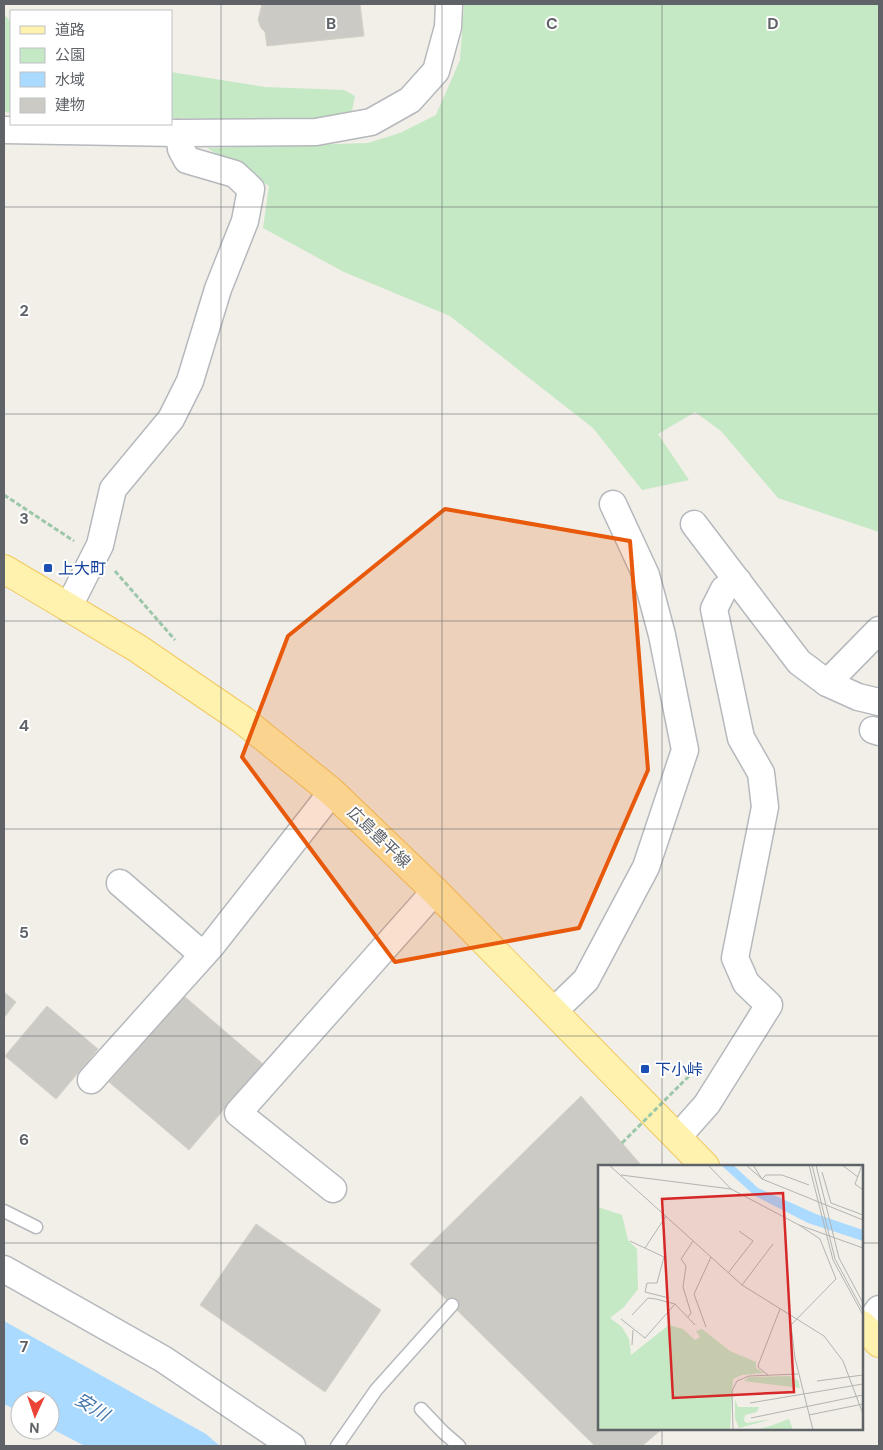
<svg xmlns="http://www.w3.org/2000/svg" width="883" height="1450" viewBox="0 0 883 1450" font-family="'DM Sans','Noto Sans JP',sans-serif">
	<style>
		.green { fill: #c5e8c5 }
		.water { fill: #aadaff }
		.building { fill: #cccac5; stroke: #d6d1c6 }
		.lines { fill: none; stroke-linecap: round; stroke-linejoin: round }
		.service-casing { stroke: #b5b8bc; stroke-width: 15 }
		.minor-casing { stroke: #b5b8bc; stroke-width: 29 }
		.primary-casing { stroke: #f2c960; stroke-width: 30 }
		.path { stroke: #9cc7a9; stroke-width: 3; stroke-dasharray: 5 2.5; stroke-linecap: butt }
		.service { stroke: #fff; stroke-width: 12 }
		.minor { stroke: #fff; stroke-width: 26 }
		.primary { stroke: #fff2af; stroke-width: 28 }
		.path-bridge { stroke: #9cc7a9; stroke-width: 3; stroke-dasharray: 5 2.5; stroke-linecap: butt }
		.marked { fill: #e8590c; fill-opacity: 0.2; stroke: #e8590c; stroke-width: 4; stroke-linejoin: round }
		.grid { fill: none; stroke: #5f6368; stroke-width: 1; stroke-opacity: 0.55 }
		.transit-dot { fill: #1a4fb4; stroke: #fff; stroke-width: 2 }
		.labels { text-anchor: middle; dominant-baseline: central; stroke-width: 4; stroke-linejoin: round; paint-order: stroke }
		.transit-label { font-size: 16px; fill: #164399; stroke: #fff; text-anchor: start }
		.street-label { font-size: 16px; fill: #5f6368; stroke: #fff }
		.water-label { font-size: 18px; font-style: italic; fill: #4174aa; stroke: #fff }
		.inset-road { fill: none; stroke: #b3b3b1; stroke-width: 1 }
		.view { fill: #d62828; fill-opacity: 0.15; stroke: #d62828; stroke-width: 2.5 }
		.inset-edge { fill: none; stroke: #5f6368; stroke-width: 2.5 }
		.grid-label { font-size: 16px; text-anchor: middle; font-weight: bold; fill: #5f6368; stroke: #fff; stroke-width: 4; stroke-linejoin: round; paint-order: stroke }
	</style>
	<rect width="100%" height="100%" fill="#f1efe8"/>
	<g class="green">
		<path d="M464,4H879V532L778,498L721,431L695,412L658,434L689,480L642,490L593,428L450,316L344,272L263,228L269,186L207,148L368,143L400,133L436,115L460,60Z"/>
		<path d="M4,14L11,22V113L4,112Z"/>
		<path d="M171,72L265,87L344,90L355,96L352,111L321,121L171,118Z"/>
	</g>
	<path class="water" d="M4,1321L206,1434L220,1446H85L50,1428V1400H20V1412L4,1404Z"/>
	<g class="building">
		<path d="M262,4H360L364,36L267,46L265,32L261,28L258,20Z"/>
		<path d="M4,992L16,1002L4,1018Z"/>
		<path d="M184,996L263,1064L189,1150L109,1082Z"/>
		<path d="M47,1006L98,1049L56,1099L5,1056Z"/>
		<path d="M581,1096L642,1166H599V1429H662L642,1446H595L410,1264Z"/>
		<path d="M256,1224L381,1310L325,1392L200,1305Z"/>
	</g>
	<g class="lines">
		<defs>
			<g id="service">
				<path d="M4,1211L36,1227"/>
				<path d="M421,1409L443,1432L459,1446"/>
				<path d="M337,1446L376,1390L452,1305"/>
			</g>
			<g id="minor">
				<path d="M4,130L179,133L316,132L371,122L410,100L436,71L448,27L449,4"/>
				<path d="M694,524L799,662L827,683L858,697L879,702"/>
				<path d="M68,608L100,545L113,489L171,419L190,381L218,289L245,221L251,189L235,174L187,160L181,149L179,133"/>
				<path d="M827,683L879,630"/>
				<path d="M873,730L879,732"/>
				<path d="M120,883L203,955"/>
				<path d="M554,1011L586,980L646,867L685,750L662,635L646,575L613,504"/>
				<path d="M91,1080L212,945L332,792"/>
				<path d="M677,1138L707,1104L769,1005L746,983L735,958L765,807L761,773L741,738L714,609L724,589L738,581"/>
				<path d="M333,1189L238,1113L435,891"/>
				<path d="M4,1269L163,1359L292,1446"/>
				<path d="M865,1328L879,1309"/>
			</g>
			<g id="primary">
				<path d="M4,569L137,648L244,721L332,792L435,891L705,1166"/>
				<path d="M862,1325L879,1343"/>
			</g>
		</defs>
		<use href="#service" class="service-casing"/>
		<use href="#minor" class="minor-casing"/>
		<use href="#primary" class="primary-casing"/>
		<g class="path">
			<path d="M4,495L74,541"/>
			<path d="M115,571L175,640"/>
			<path d="M680,1085L695,1070"/>
		</g>
		<use href="#service" class="service"/>
		<use href="#minor" class="minor"/>
		<use href="#primary" class="primary"/>
		<path class="path-bridge" d="M622,1143L680,1085"/>
	</g>
	<path class="marked" d="M445,509L630,541L648,770L579,928L395,962L242,757L288,636Z"/>
	<path class="grid" d="M221,4V1446M442,4V1446M662,4V1166M4,207H879M4,414H879M4,621H879M4,829H879M4,1036H879M4,1243H599M862,1243H879M662,1429V1446"/>
	<g class="transit-dot">
		<rect x="43" y="563" width="10" height="10" rx="2.5"/>
		<rect x="640" y="1064" width="10" height="10" rx="2.5"/>
	</g>
	<g class="labels">
		<g class="transit-label">
			<text x="58" y="568">上大町</text>
			<text x="655" y="1069">下小峠</text>
		</g>
		<g class="street-label">
			<text transform="translate(379 837) rotate(44)">広島豊平線</text>
		</g>
		<g class="water-label">
			<text transform="translate(92 1407) rotate(32)">安川</text>
		</g>
	</g>
	<g transform="translate(598 1165)">
		<rect width="265" height="265" fill="#f1efe8"/>
		<path d="M0,42L24,50L30,75L39,84L40,124L26,142L12,153L24,162L31,174L33,190L71,160L85,164L97,175L102,172L98,166L104,164L132,186L158,197V203L166,208L144,210L135,214L132,265H0ZM191,211L200,215L202,223L146,216L151,212ZM137,235L140,242H161L159,247L147,250L146,256L149,258L174,254L141,263L137,253ZM191,254L195,265H158L175,260Z" fill="#c5e8c5"/>
		<path d="M123,0H135L160,23L218,49L265,65V76L210,58L157,31Z" fill="#aadaff"/>
		<path class="inset-road" d="M11,0L144,120L226,171L245,196L265,249M110,0L133,24M148,0L164,14L265,55M155,0L164,14L168,10H184L211,20M211,0L235,95L265,150M214,0L237,94L265,146M218,0L241,93L265,138M244,0L260,12M264,0L257,19L265,25M224,7L233,38L265,50M23,10L133,24L201,60L265,83M201,60L222,74L238,114L193,160L197,193L215,265M32,76L66,92L59,118H49L47,127L71,133M47,83L68,51M130,108L155,76L141,66M144,120L175,79M34,150L50,133L58,134L77,139L97,160M90,152L93,148L85,122L88,101L83,94L95,76M23,154L47,173L77,139M108,162L96,129L113,92M34,180L35,165M170,210L160,202L161,198L182,144M219,216L265,210M152,238L265,219M211,250L265,239M153,253L265,230M135,265L134,226L139,216L151,211L200,209"/>
		<path class="view" d="M185,28L196,227L75,233L64,34Z"/>
		<rect width="265" height="265" class="inset-edge"/>
	</g>
	<g class="grid-label">
		<text x="331" y="29">B</text>
		<text x="552" y="29">C</text>
		<text x="773" y="29">D</text>
		<text x="24" y="316">2</text>
		<text x="24" y="524">3</text>
		<text x="24" y="731">4</text>
		<text x="24" y="938">5</text>
		<text x="24" y="1145">6</text>
		<text x="24" y="1352">7</text>
	</g>
	<rect width="883" height="1450" fill="none" stroke="#5f6368" stroke-width="10"/>
	<rect x="10" y="10" width="162" height="115" fill="#ffffff" stroke="#bfc1c3"/>
	<rect x="20" y="26" width="25" height="8" fill="#fff2af" stroke="#bfc1c3"/>
	<text x="55" y="35" font-size="15" fill="#5f6368">道路</text>
	<rect x="20" y="48" width="25" height="15" fill="#c5e8c5" stroke="#bfc1c3"/>
	<text x="55" y="60" font-size="15" fill="#5f6368">公園</text>
	<rect x="20" y="72" width="25" height="15" fill="#aadaff" stroke="#bfc1c3"/>
	<text x="55" y="85" font-size="15" fill="#5f6368">水域</text>
	<rect x="20" y="98" width="25" height="15" fill="#cccac5" stroke="#bfc1c3"/>
	<text x="55" y="110" font-size="15" fill="#5f6368">建物</text>
	<g transform="translate(35 1415) rotate(183)"><circle r="24" fill="#ffffff" stroke="#bfc1c3"/>
	<path d="M0-4L9 19L0 12L-9 19Z" fill="#ea4335"/>
	<text y="-8" font-size="14" font-weight="bold" text-anchor="middle" fill="#5f6368">N</text>
	</g>
</svg>
